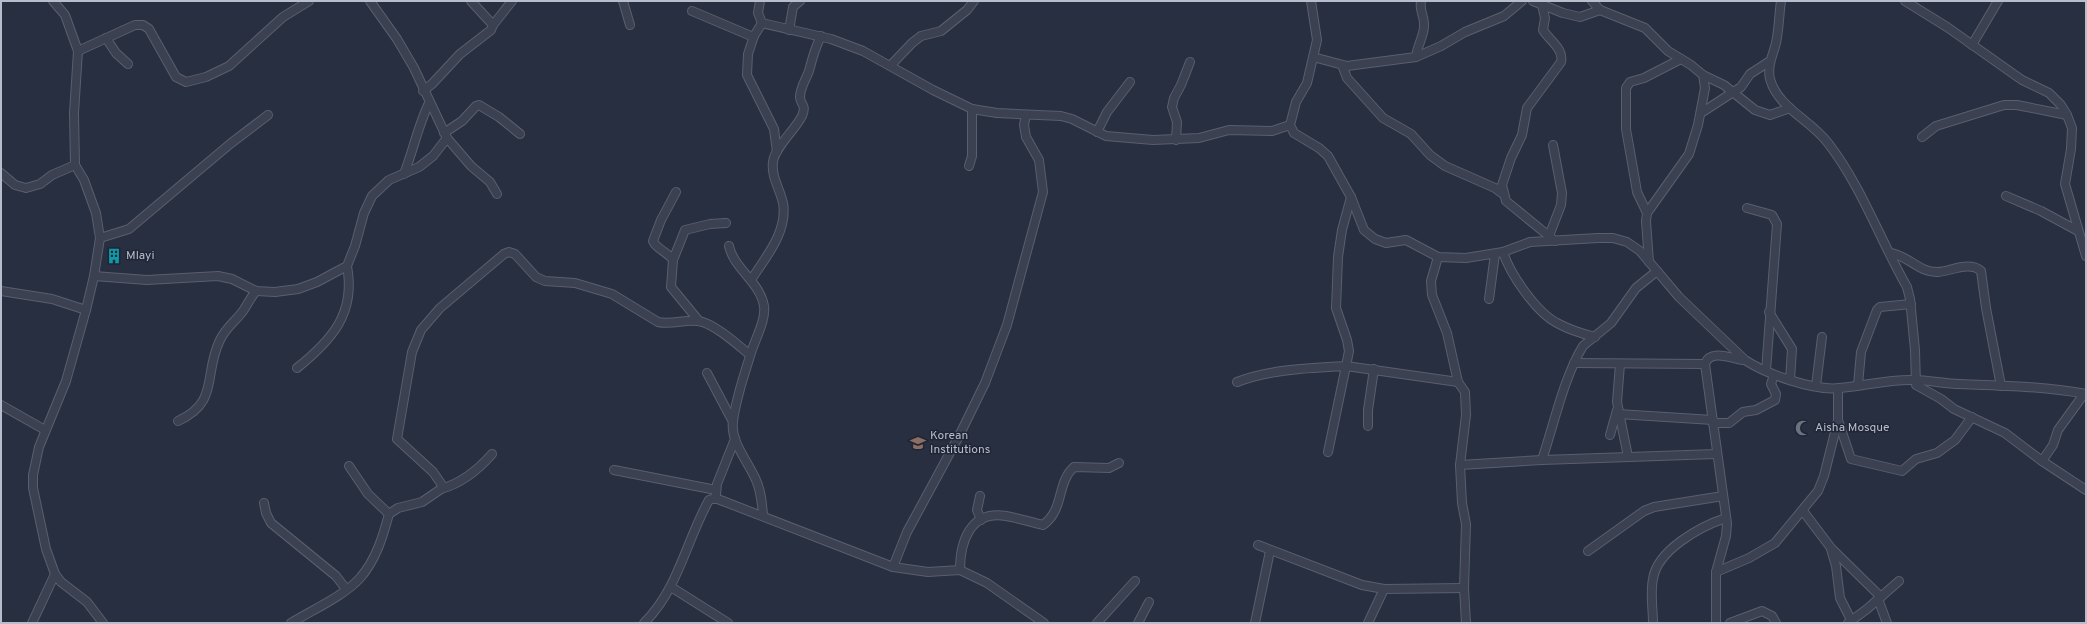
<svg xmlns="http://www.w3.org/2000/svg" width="2087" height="624" viewBox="0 0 2087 624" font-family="Overpass,sans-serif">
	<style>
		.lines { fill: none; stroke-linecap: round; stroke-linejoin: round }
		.minor-casing { stroke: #595f6e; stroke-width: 10 }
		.minor { stroke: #3b4151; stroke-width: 8 }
		.labels { text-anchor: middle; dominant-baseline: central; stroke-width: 3; stroke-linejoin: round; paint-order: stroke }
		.poi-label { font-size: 12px; fill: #b8bdcb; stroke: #202636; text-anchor: start }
	</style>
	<rect width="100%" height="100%" fill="#272f41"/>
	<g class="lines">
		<defs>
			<g id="minor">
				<path d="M53,1L65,15L78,51L74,113L75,165L84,180L96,213L100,238L94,276L86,310L66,381L39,447L33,475V488L46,549L55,574L61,582L87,602L103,623"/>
				<path d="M370,1L397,39L414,68L447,138L471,166L490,182L497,194"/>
				<path d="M623,1L630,25"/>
				<path d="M760,1L758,13L762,23L831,39L863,51L933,90L972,109L997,113L1061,116L1072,119L1106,136L1153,140L1199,138L1229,130L1272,131L1290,125"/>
				<path d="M1311,1L1317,40L1307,83L1296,102L1290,125L1294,133L1319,148L1328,156L1351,197L1364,230L1375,239L1386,243L1406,240L1438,257L1466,258L1503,252L1530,242L1598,238H1613L1627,242L1640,251L1679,297L1745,360C1766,374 1814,391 1839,388C1864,386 1889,379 1914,380C1929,380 1945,384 1960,384C2003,386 2043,386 2086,394"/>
				<path d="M1533,1L1563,13L1580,17L1600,10"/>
				<path d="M1592,1L1600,10L1645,28L1668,51L1691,65L1703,75L1724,85L1755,110L1770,115L1790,108"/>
				<path d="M1781,1C1779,15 1779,29 1776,43C1773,55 1767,66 1770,79C1778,108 1811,120 1828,143C1862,187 1880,240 1907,287L1910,299L1915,350L1916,385L1941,399L1954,409L2005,433L2042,461L2086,490"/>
				<path d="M1905,1L1947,27L2022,80L2049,93L2061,105L2067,115L2072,128L2071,149L2065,184L2086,256"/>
				<path d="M1542,5L1545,18L1543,30C1550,41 1564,49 1561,62L1527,108L1522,135L1511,158L1502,185L1506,201L1555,241"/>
				<path d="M692,11L751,36H754L762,23"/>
				<path d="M493,25L512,1"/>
				<path d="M789,30L793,7L800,1"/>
				<path d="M754,36L748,54L747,75L774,129L777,152"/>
				<path d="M106,38L116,53L128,64"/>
				<path d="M1972,45L1998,1"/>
				<path d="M78,51L135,25H143L149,29L176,77L186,82L206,77L229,66L283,17L309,1"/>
				<path d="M1313,57L1347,66L1416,57L1441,46L1465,32L1504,16L1522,1"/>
				<path d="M1416,57C1417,46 1424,36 1424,26C1425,17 1419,11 1421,2"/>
				<path d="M891,65L912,43L921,36L941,31L967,10L974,1"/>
				<path d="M1342,65L1347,78L1383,118L1411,134L1430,155L1445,166L1495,188L1503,194"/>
				<path d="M423,91L432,84L460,54L491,30L493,25L471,1"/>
				<path d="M1701,113L1741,87L1750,74L1770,61"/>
				<path d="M1097,132L1107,112L1130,82"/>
				<path d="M444,133L462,121L476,106L479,105L499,117L520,134"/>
				<path d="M1922,137L1936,126L2004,105H2017L2067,115"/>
				<path d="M1176,140L1177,122L1172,107L1174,98L1181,85L1190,62"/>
				<path d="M969,166L972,156V109"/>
				<path d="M1,173L15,185L26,188L40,184L52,175L75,165"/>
				<path d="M404,174C413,151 418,126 429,103"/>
				<path d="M2006,196L2041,211L2078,231"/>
				<path d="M1351,197L1342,230L1338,257L1336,308L1347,340L1349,351L1346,366L1458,382"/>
				<path d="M1747,208L1772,215L1777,224L1766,371"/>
				<path d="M1647,213L1637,192L1635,180L1626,129V88L1630,82L1644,78L1681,59"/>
				<path d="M1549,236L1561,205L1562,193L1553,145"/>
				<path d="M100,238L129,229L230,144L268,115"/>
				<path d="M729,246C734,269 760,282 764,306C766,321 755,339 751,353C744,375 736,398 733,421C730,442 748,461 756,480C761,491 762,503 763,515"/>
				<path d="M1503,252C1510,274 1536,312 1557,323C1568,329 1583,334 1595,337"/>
				<path d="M1890,253C1908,255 1919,273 1938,272C1951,271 1970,261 1981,271L1986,308L2001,386"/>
				<path d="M1438,257L1431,281L1432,295L1447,333L1458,382L1465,392L1466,415L1460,465L1462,503L1466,524L1464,588L1466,623"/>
				<path d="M673,260C668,252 656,249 653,241L661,220L676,192"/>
				<path d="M1649,262L1646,221L1647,213L1689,154L1698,125L1705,88L1703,75"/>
				<path d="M94,276L147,280L218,276L232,279L256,291L275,292L298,289L317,282L347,266L355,246L364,213L372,196L389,180L419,167L433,156L447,138"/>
				<path d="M751,280C765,258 788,232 783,203C780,189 771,177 773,162C774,148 795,130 802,116C807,104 800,105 800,97C800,88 806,79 809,71C812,59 815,48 821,36"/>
				<path d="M1,291L52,299L86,310"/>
				<path d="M1489,299L1495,254"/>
				<path d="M1769,312L1792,349L1790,380"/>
				<path d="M699,321L671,287L673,260L685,230L710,224L726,223"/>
				<path d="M1574,363L1705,364"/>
				<path d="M1620,364L1617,402L1628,457"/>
				<path d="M297,368C332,340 356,313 347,266"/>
				<path d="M707,373L733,422"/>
				<path d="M1237,382C1271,369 1311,368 1346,366L1328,452"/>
				<path d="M1858,385L1861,352L1877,310L1880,307L1911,304"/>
				<path d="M1816,386L1822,337"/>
				<path d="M1,405L45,430"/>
				<path d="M1618,414L1713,420"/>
				<path d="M1838,420L1851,459L1902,471L1916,459L1937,453L1948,445L1955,440L1972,417"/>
				<path d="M178,421C220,402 203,374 220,340C227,326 234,323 243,311C247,305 251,297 256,291"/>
				<path d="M1713,423H1729L1743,412L1756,410L1775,400L1776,394L1771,384L1774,375"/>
				<path d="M1368,426V410L1374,369"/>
				<path d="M1610,435L1617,410"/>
				<path d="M1542,460C1554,424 1564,377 1583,346L1611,323L1636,288L1657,271"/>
				<path d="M2042,461L2053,445L2058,430L2084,394"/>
				<path d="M1460,465L1542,460L1716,454"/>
				<path d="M349,466L368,494L389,514"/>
				<path d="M614,470L716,490"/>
				<path d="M441,489C462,483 478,470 492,454"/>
				<path d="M716,495L717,484L735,439"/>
				<path d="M980,496L977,510L981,520"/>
				<path d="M264,503L266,513L271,523L336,576L346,589"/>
				<path d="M1803,511L1831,548L1881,597"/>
				<path d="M1258,545L1362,585L1384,589L1464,588"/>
				<path d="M1831,549L1836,566L1840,598L1851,620"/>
				<path d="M1588,551L1644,511L1654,507L1723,496"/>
				<path d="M893,567L907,532L959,436L985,383L1007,325L1043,192L1039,160L1026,137L1024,125L1026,115"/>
				<path d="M960,570C960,542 970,510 1006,516C1018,518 1031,522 1043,525C1065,509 1056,483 1074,467L1109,468L1119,463"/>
				<path d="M1716,572L1749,558L1775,543L1818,491L1824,476L1838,420V389"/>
				<path d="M671,587L728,623"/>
				<path d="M1878,599L1887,623"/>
				<path d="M32,623L55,574"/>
				<path d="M291,623C312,610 344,596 360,578C376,560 383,536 389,514L398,508L422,502L441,489L442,485L433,472L397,439L412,352L421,330L440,308L504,254L509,252L515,254L536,277L545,281L575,283L612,294L658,322C672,325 685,319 698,321C714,323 738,345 750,355"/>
				<path d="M644,623C678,590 686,541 709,500L715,498L893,567L928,572L960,570L987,583L1044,623"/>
				<path d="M1097,623L1135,581"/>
				<path d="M1138,623L1149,602"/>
				<path d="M1255,623L1270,551"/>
				<path d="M1368,623L1384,589"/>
				<path d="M1653,623C1653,609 1650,593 1653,579C1657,550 1701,526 1726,518"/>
				<path d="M1716,623V572L1726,536L1727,523L1705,364C1710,349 1731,358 1743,360"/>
				<path d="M1730,623L1762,611L1772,616L1776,623"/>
				<path d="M1848,623L1867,609L1899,581"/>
			</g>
		</defs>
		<use href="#minor" class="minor-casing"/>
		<use href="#minor" class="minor"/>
	</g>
	<defs>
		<symbol id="building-bare" viewBox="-9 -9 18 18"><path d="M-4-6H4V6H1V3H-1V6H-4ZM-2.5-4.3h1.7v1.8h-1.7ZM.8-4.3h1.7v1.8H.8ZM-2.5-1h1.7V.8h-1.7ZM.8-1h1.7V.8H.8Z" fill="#0f9aa8" stroke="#202636" stroke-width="2.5" paint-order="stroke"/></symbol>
		<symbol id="mosque-bare" viewBox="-9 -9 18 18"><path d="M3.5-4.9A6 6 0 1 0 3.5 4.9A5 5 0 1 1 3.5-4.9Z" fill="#6b7280" stroke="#202636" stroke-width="2.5" paint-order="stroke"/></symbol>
		<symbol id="school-bare" viewBox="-9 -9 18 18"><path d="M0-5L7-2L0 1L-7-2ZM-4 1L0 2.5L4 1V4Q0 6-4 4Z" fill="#8d6e63" stroke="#202636" stroke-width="2.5" paint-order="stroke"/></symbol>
	</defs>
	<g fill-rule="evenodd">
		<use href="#building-bare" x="103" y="245" width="22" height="22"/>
		<use href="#mosque-bare" x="1792" y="417" width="22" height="22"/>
		<use href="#school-bare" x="907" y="432" width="22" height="22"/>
	</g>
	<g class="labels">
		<g class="poi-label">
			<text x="126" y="256">Mlayi</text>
			<text x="1815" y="428">Aisha Mosque</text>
			<text x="930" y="436">Korean<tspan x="930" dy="14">Institutions</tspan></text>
		</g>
	</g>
	<rect width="2087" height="624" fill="none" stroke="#b8bdcb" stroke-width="4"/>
</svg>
